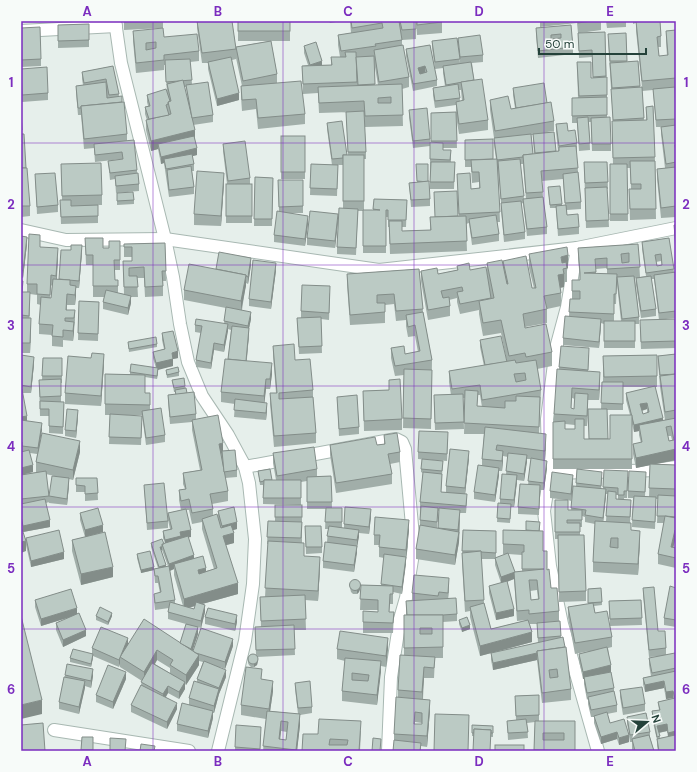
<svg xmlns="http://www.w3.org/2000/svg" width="697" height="772" viewBox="0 0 697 772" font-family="'DM Sans',sans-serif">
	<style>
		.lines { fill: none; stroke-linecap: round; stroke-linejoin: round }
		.minor-casing { stroke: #a8b8b2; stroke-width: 14 }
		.tertiary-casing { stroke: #a8b8b2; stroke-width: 14 }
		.minor { stroke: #fff; stroke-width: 12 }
		.tertiary { stroke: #fff; stroke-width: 12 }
		.wall { fill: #a1aea9; fill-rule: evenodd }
		.shaded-wall { fill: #838d89 }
		.building { fill: #bbcac4; stroke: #838d89; fill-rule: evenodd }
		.grid { fill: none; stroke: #7b2cbf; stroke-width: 1; stroke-opacity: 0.55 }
		.neatline { fill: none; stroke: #7b2cbf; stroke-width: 1.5 }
		.grid-label { font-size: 13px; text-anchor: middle; font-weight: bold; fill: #7b2cbf }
	</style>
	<rect width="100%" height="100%" fill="#e6efeb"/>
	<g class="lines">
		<defs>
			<g id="minor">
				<path d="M115,21L121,63L165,239L173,277L180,324L188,362L202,396L228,435L242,461L245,467L249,483L255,539L253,584L245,641L218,751"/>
				<path d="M21,31L116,26"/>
				<path d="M577,248L567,307L556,348L547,419L548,454L550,473L544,511L550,566L562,624L598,751"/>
				<path d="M245,467L396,439L402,442L405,449L414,547L406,598L400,619L391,677L388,751"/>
				<path d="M550,473L630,471L656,470L676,467"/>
				<path d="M54,730L189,751"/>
			</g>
			<path id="tertiary" d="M21,230L66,240L165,239L379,270L577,248L676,228"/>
		</defs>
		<use href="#minor" class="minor-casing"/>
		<use href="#tertiary" class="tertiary-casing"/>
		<use href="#minor" class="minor"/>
		<use href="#tertiary" class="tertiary"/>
	</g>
	<g class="wall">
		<path d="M124,21H163V28L124,30Z"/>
		<path d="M197,21H232L236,49V59L232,60L239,100L217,106L208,69V63H202L197,28Z"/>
		<path d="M238,21H290V41H271L277,74V83L305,114V124L258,129L256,109L242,111L241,97V86H242L236,58V47L269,41H238Z"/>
		<path d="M329,21H342L330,23Z"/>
		<path d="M350,21H416V39L402,40V45L409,77V87L402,89L403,126L365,127L364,112L366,152V159H364V210H373L374,199L407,200L406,227H402V231L430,230V217L459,216L457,174L471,189L479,188V182L472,183L471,167H465V140L493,159H496L494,145V138L490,110V100L511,109L515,108L513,95V88L547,103L554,121V131L547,132H554L556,152L558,151L556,131V124L568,131L577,143V150L576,151L581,202V209L567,210V215L579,227V234L558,236L556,208H550L548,187L562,204V206H565L563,179L542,181L543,197L547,227V234L527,236L523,203L521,204L525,232V239L504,242L501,210V203L498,167L500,222H497L499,234V241L472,245L469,223L466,224L467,251L390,254L389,227H388V217H386V253H363V211H358L356,255L337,254V247L343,208V165H338L337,196L310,195L311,164L332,165L327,129V123L347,155H348L346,112H349L319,113L318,93L303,94L302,66L308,65L304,53V46L322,65H331V57H340L338,45V35L351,33ZM374,61L378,85H375ZM531,135H533L534,154H533ZM520,164H523L526,199H524Z"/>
		<path d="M416,21H442V33L417,35Z"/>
		<path d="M540,21H601V30L580,33L605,32L607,95V117L611,144V151H592L591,122H589L590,150L579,151L577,123H572V105L578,98L577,62L591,78H593L592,57L579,58L578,33L577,23L540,27Z"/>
		<path d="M606,21H626V27L607,28Z"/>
		<path d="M633,21H660L661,36V47H658L659,56H667L666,41V31L676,30V217L661,218L657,179V169L665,168L661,134V127H656L653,90L642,91L644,120H646V107L653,106L655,161L656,219L630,220L629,189H631L630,168H627L628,221H610V164H613L612,131V121H613L608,40L626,33L627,62L638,61L640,87H642L636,31V23L633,24Z"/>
		<path d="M89,24V47L58,48V25Z"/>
		<path d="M571,25L573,47V54L538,58L536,35V28Z"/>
		<path d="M21,28L41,59V66L21,67Z"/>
		<path d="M133,31L164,37L199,51V61L190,62L192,84L213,115V122L193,125L197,155L192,156L194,164V171H192L194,187V194L169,197L164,163L161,164L158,149L151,151L146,130V120H147L145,114V107L148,106L147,102V95L167,92L165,65H164V70L136,73L133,41ZM184,87H186L188,101Z"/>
		<path d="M458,38L483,55V62L472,63L474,80L488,120V130L459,134L456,116L457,148H443V150H451V162H455L454,189H430V146L413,148L409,117V110L430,139V142L431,143V113L456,112V105L435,108L433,95V88L445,86L443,73V68L435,69L432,48V41L460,59V63L458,45ZM459,90H461L462,101H460Z"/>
		<path d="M430,45L437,80V86L413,91L406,56V49Z"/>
		<path d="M113,66L119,96L127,134V141L137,170V173L139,184V191L116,193L115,179L110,180L108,161L122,159L95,162L94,148L84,149L81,115H78L76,93V86L83,85L82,79V72Z"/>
		<path d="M21,69L48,93V100L22,102L21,85Z"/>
		<path d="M21,113L22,134L30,206V216L21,217Z"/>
		<rect x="281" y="136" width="24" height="43"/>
		<path d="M223,144L250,178V184H252V223H226V184H227L223,151Z"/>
		<path d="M584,162H607L608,189H607L609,227L586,228Z"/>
		<path d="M61,164L102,195V205H84H98V223L61,224L60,200H62Z"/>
		<path d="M416,164L428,182L430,199V206L411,207L409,183L417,182Z"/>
		<path d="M35,174L58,205V212L37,214Z"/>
		<path d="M255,177L273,178L272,226H254Z"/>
		<path d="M278,180H303V213H292L308,223L305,246L274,242V235L279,212Z"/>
		<path d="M224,183L221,226L194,225V214Z"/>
		<path d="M117,193L134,200V204L117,205Z"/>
		<path d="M338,221L335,248L307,245V238Z"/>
		<path d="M674,225H676V256L674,235Z"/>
		<path d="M21,236L27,244L23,278L21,277Z"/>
		<path d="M85,238L103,248H109L120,241V270H114L115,280H118V293L124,294L123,261H132V257H124V244L165,243L166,281H163V296L145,297L144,278H137L138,297H131V303L128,315L103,309V302L104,297H93V265H86Z"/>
		<path d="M669,238L674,272H676V318L666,319L676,339V348L641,349L640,327L659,320L654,279H651L656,309V316L641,318L636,285V278H635L639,317V324H635V348H604V324L601,323L599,348L563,345V338L569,316L570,299H572V280H580L578,258V248L638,244L640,277L646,276L642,249V242ZM661,261L662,265L657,266L656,262ZM607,268V274H596V269ZM617,279V284L621,321H614V304H616Z"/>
		<path d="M40,247L58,258L57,279H59L82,252L79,288H76L75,305H67V310H75V321L73,341L63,340V347L52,346V335L39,334V324L41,305L37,304V295L30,294L29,318L31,328L30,353H21V281L22,292H27V284ZM51,285L52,286L51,298H50Z"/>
		<path d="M529,254L568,268L567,269V282H564V287L560,288L561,293V306L547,309V323L525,327V328L552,352V366L537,369L541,390L539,433L546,444L545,460L547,468L544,490H540L539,515L518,514V507L528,485L531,459H527L524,481L517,480L514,507H511L510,523L497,522L498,503L500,504V499L506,474L508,457L503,456L502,471H499V475L495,502L474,499V492L482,466V459L484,434H464L465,398H463L464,429L435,430L434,402L451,395L449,382V371L484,366L480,347V340L507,362L501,333L483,336L479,314V310L460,314L457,302V298L449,300L450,306V316L428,320L421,281V271L438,274L457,270V266L487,276V263L503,266V261L532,288H534L529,268ZM478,395H480L482,407L477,406Z"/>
		<path d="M251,265L248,284L246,283L242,310L251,319L249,328V335L246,361L272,374L270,389H266L264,403L267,410L266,420L234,417L235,404L221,402V392L228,359L231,330L228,329L224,352L214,350L211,369L196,367V360L201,333L195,332V325L224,324L226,308L184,300V290L216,269Z"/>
		<path d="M419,269L423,312L432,360L431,429L403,428L404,375L395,376L391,358V348L405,354L418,352L415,336L408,337L406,326V320L396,321L394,304L385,305V323L350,325L347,285V274Z"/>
		<path d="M276,270L271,309L249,306V299Z"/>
		<path d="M330,293L329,320L321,319L322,353L299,354L297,318H301V311Z"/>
		<path d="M79,301L99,302L98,341L78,340Z"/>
		<path d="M162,333L178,358L173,359V366L158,369L157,379L145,377V393H150V409L165,435V442L146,445L142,415H126L142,423L141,445L109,444L110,415H105V374H130V372L156,368L153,358V352L164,349L162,340Z"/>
		<path d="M128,342L157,344V347L129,352Z"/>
		<path d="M273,346L295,360L313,390V397L316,433V443L274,447L270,404V393H276L273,356Z"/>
		<path d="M561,346L589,355L588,371L600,382L599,400H588L587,426H584V439H589L601,409L602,382H603V356L657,355V387H655L663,420H665L660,387L658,362V356L676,354V460L653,464L676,465V540H675L673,548H676V568L658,564V554L664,523H657L658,499H656L655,529L632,527L633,498H628V491L646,479L645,496L649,497L650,465L636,468L633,454V444L641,443L639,435V431L634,432L632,424V469H553V422H554V414L559,370ZM623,387H653L626,393V400L630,415L610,439H608L607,410H623ZM572,398L575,399L574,409H571ZM647,409V413L643,414L642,411ZM565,424L575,425V429H565ZM668,436H671L672,440L669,441Z"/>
		<path d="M21,355L34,364L31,393H22L27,421L42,430L40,440L80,452L73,480L69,479V485L67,505L49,503V496L58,477L46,474L49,496V502L46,503L50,527L23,532L21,523V452H22V449L21,448ZM30,453L37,454L36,462V472H38L24,474L33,472Z"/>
		<path d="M43,358H62V383H61V402H64L63,434L49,433V416H40L39,380H42Z"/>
		<path d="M104,364L101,406L65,404V393Z"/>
		<path d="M166,370L179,372V376L167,378Z"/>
		<path d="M172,380L185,386L187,393L196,414V419L223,451L237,470V477L225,478L228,491V501L212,504L213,509V515L218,518V511L237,529L233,530L234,543L226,545L238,594L202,604L205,612L201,628L194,626L198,634L192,650L193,651L233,646L225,669L220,667L226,677L219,694L214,713H213V718L208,738L177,731V724L189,705V698L197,682V679L203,662L199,661V665L186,685L185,684V689L179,699L168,693L166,697L177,709L167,729L131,712V705L141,685L142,681L120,667V663L119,667L93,656L91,667L70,662V658L92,654V648L128,645L180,643L186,624L168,619V612L169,608L155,610L154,601V594L160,593L158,583H155L154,570L141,573L137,558V554L154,569L158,568L151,547V543H165L163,538V531L170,529L168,520V513L181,510L179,500V490L185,489L183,484V473L200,470L192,430V422L170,424L168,402V395H175V392H174ZM186,510H189L192,524L202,522V529L214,569L206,571L194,558L188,537H191ZM161,550H162L168,566L166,567ZM174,569V575L183,606L175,604V600L170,571ZM195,606L194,609L189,608ZM157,660L170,668V673L155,664Z"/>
		<path d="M389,380L402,419V430L364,431L363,391L389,390Z"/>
		<path d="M337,397L359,427V434L339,436Z"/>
		<path d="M78,417L76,438L65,436V430Z"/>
		<path d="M384,435L400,452V462L390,464L392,474V484L336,493L330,455V445H377L384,444Z"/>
		<path d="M448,439L447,461L418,459V452Z"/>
		<path d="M273,453L317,469V476H331L332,508H342V528H344V524L371,516L369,534L359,533L354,572L323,568V561L327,542L328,529H325L326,509H307V481L301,482V505L302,517V543L304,556L320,567L318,601L305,600L306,630H294L295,655L257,657L258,662L257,665L254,667H251L249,665L248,663V659L256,655L255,627H261L260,597H265L268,544H267L268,521H275V505H300L263,504V485H260L258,471L272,480H276L273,463Z"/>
		<path d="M469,458L465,494L467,501L466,513H460L459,542L455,565L416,559V549L420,525V502L423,473L421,472V469L443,461L441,492H446V486ZM438,511H439L438,528H437Z"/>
		<path d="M577,469L602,478L601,489H603L604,470L628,478L627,498H624V499L631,507L630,523L631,530L640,541L638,575L593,572V562L595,524L585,522V517L582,516V527H580V535L586,591V601L559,602L558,539H555V500H566L550,498V491L573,482L571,501L568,500V510H571L576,486ZM606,494H608L606,521H603ZM616,495H618V499H616Z"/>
		<path d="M76,478H97L98,500L85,501V492H76Z"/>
		<path d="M144,485L168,521V528L147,530Z"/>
		<path d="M80,513L103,532L87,537L113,577L81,585L72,551V540L85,537L80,520Z"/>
		<path d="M305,526L322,547V553L306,554Z"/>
		<path d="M409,530L402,594L393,592V604H390L389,612H394L393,633H363V611L378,612V610H360L361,585H381L384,558L379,557V545H374V535Z"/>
		<path d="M463,530L496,531V558L506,554H503V530L539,531L547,570L551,588L559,611V621L561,638L571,689V700L542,703L537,660L493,670L491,660V653L538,643L537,624H530L532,642L480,656L470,617V611L465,612L462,563ZM508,554L522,555V572H515ZM481,559H495V565L501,583L489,586V593L496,620L514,616L507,582L514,579L517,621L527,620L491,629L484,603ZM537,590L538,599L531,600L530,591Z"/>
		<path d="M26,538L64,559L31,567L26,545V551Z"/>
		<path d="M350,585L360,589L359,592L357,594H353L351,592L350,588Z"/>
		<path d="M449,585L448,598L457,614V621L443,622V658H435L434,678H424L423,699L430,710L427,747L421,746V751H393L394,743V734L398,697V690L404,655V615H406V601L412,600V593ZM415,722L422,723V724H415Z"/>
		<path d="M601,588L602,605L594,606L595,613L610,624L609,601L641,600L642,625L610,626L612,637V647L608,648L611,672L605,674L614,688V692L617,705V712L607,714L610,723L629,733L627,724V717L650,732V737L654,751H632V742H630L629,736V742L619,745L617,739L601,744L594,723V717H591L588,704V699L587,700L584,684V678L583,679L579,661V654L589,651L575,654L568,617V607L588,604V589Z"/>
		<path d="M643,588L658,631L666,648V655L676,659V751H658L657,746V740L652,718V711L659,710L658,702L673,698L666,699L664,688L645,692L643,684V678L651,676L649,665V658L663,656L649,657L643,595ZM667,731L668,737L660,738L659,733Z"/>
		<path d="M676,588V627L664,625V618Z"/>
		<path d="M35,600L77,614L86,636L63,647L56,630V623L70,617L41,626L35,607Z"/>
		<path d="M96,616H112L108,625L96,620Z"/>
		<path d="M205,617L237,622L235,631L205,624Z"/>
		<path d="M459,620L470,629L462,632L459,624Z"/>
		<path d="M388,648L386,667L381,666L377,705L342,701V691L345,661L337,659V649Z"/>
		<path d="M65,675L93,676L91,688L85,686L79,714L59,709V702Z"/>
		<path d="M126,679L113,709L96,702V695Z"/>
		<path d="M262,679L273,691L270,711L298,714L295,689V683L312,707V713L300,715V725L297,751H263L266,719L241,715V705ZM281,731L287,732L286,740L280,739Z"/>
		<path d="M620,690L645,704V711L623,715L620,697Z"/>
		<path d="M539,695V721H575V751H534L535,722L527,723L528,738L508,740L507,721L516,720L515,696Z"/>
		<path d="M472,725L493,726V737L472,736Z"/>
		<path d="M361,731L360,751H302L318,734Z"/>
		<path d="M261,734L260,751H235V747Z"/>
		<path d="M82,737H93V751H81Z"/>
	</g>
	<g class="shaded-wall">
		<path d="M322,61V68L310,72V65Z"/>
		<path d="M425,66V73L418,75V68Z"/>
		<path d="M239,93V100L217,106V99Z"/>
		<path d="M195,130V140L158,144V149L151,151V141Z"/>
		<path d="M197,148V155L165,163L164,159V163L161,164V157Z"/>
		<path d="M224,173V183L221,226V216Z"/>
		<path d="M338,214V221L335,248V241Z"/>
		<path d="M308,216V223L305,246V239Z"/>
		<path d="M27,237V244L23,278V271Z"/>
		<path d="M82,245V252L79,288V281Z"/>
		<path d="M58,248V258L56,286V276Z"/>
		<path d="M568,255V268L563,269L561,257Z"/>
		<path d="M251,258V265L248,284V277Z"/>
		<path d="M276,263V270L271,309V302Z"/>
		<path d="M564,274V287L558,288V275Z"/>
		<path d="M246,275V286L241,311V301Z"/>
		<path d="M76,286V296L75,305V295Z"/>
		<path d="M30,292V303L29,326V316Z"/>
		<path d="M131,296V303L128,315V308Z"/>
		<path d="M251,312V319L248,333V326Z"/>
		<path d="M31,318V328L30,353V343Z"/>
		<path d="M601,319V326L599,348V342Z"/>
		<path d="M74,322V332L73,341V331Z"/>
		<path d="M228,324V331L224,352V345Z"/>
		<path d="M249,328V335L246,369V362Z"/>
		<path d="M214,343V350L211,369V363Z"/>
		<path d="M178,351V358L173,359V366L158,370L157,379L156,363L172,353Z"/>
		<path d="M104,354V364L101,406V396Z"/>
		<path d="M34,357V364L31,393V387Z"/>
		<path d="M272,363V374L270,389V379Z"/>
		<path d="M600,372V382L599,400V390Z"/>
		<path d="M266,379V389L264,407V396Z"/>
		<path d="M588,394V404L587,426V416Z"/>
		<path d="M267,403V410L266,420V413Z"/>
		<path d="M647,403V409L640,411V404Z"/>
		<path d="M78,410V417L76,438V431Z"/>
		<path d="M27,416V422L21,424V417Z"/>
		<path d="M663,418V425H639V431L634,432V425Z"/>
		<path d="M42,423V430L38,455V448Z"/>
		<path d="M546,434V444L545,461V451Z"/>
		<path d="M80,441V452L73,480V470Z"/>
		<path d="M223,443V453L219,454V444Z"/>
		<path d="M676,449V460L636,468V458Z"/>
		<path d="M469,451V458L465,495V488Z"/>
		<path d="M503,451V461L502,471V461Z"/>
		<path d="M527,455V462L524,481V474Z"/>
		<path d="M547,461V468L544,490V483Z"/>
		<path d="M33,465V472L21,475V468Z"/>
		<path d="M499,468V475L495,502V495Z"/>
		<path d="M517,475V482L514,507V500Z"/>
		<path d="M573,475V482L571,501V494Z"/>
		<path d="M69,478V485L67,505V499Z"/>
		<path d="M606,489V496L603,524V518Z"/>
		<path d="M371,509V516L369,534V527Z"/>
		<path d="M460,510L459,542L455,565V555L458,532Z"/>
		<path d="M50,520V527L23,532V526Z"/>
		<path d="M409,520V530L406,560V550Z"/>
		<path d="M237,522V529L222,533V526Z"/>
		<path d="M103,525V532L85,537V530Z"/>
		<path d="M191,530V537L181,539L165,547V540L180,532Z"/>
		<path d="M359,530V537L357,547V540Z"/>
		<path d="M675,530V540L671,558V547Z"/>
		<path d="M640,531V541L638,575V564Z"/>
		<path d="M234,533V543L223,546V536Z"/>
		<path d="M26,541V551L21,553V542Z"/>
		<path d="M357,546V553L354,572V565Z"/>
		<path d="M160,547H162V550L160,551Z"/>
		<path d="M64,552V559L31,567V561Z"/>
		<path d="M194,555V562L174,564V569L169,571V564Z"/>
		<path d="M320,557V567L318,601V591Z"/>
		<path d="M406,557V564L402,594V587Z"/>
		<path d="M166,565V568L159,571V567Z"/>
		<path d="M113,567V577L81,585V574Z"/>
		<path d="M154,567V570L141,573V570Z"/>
		<path d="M206,568V578L198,581V570Z"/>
		<path d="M514,572V579L501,584V577Z"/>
		<path d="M449,578V585L448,600V593Z"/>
		<path d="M238,583V594L184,609V599Z"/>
		<path d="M360,585V589L359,592L357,594V590Z"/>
		<path d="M205,605V612L201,628V621Z"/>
		<path d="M77,608V615L41,626V619Z"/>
		<path d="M514,609V616L496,620V613Z"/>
		<path d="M112,613V616L108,625V622Z"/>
		<path d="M237,615V622L235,631V624Z"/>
		<path d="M470,625V629L462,632V628Z"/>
		<path d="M198,627V634L191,656V649Z"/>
		<path d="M86,630V636L63,647V640Z"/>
		<path d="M532,632V642L480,656V646Z"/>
		<path d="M128,638V645L120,657V663L119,667V660Z"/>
		<path d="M388,638V648L386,667V656Z"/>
		<path d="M233,639V646L225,669V662Z"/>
		<path d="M157,650V660L144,682V672Z"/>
		<path d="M537,653V660L493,670V663Z"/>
		<path d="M93,654V658L91,667V664Z"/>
		<path d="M199,655V665L186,685V675Z"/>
		<path d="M258,659L257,665L254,667V664Z"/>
		<path d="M381,661V672L377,705V695Z"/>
		<path d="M611,665V672L583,679V672Z"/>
		<path d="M424,667V678L422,702V692Z"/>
		<path d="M93,669V676L91,688V681Z"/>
		<path d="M226,670V677L219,694L214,713V706L219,688Z"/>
		<path d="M126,672V679L113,709V702Z"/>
		<path d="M85,681V688L79,714V707Z"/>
		<path d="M273,681V691L269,719V709Z"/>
		<path d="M664,681V688L645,692V685Z"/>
		<path d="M185,682V689L179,699V692Z"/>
		<path d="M168,686V693L163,701V694Z"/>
		<path d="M673,691V698L666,699V692Z"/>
		<path d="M42,700V714L21,719V705Z"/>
		<path d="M430,700V710L427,747V736Z"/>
		<path d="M177,703V709L167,729V722Z"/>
		<path d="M213,711V718L208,738V731Z"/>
		<path d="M300,714V725L297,751H296Z"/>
		<path d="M281,721V731L279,749V739Z"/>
		<path d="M667,724V731L657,733V726Z"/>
		<path d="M676,731V738L668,740V733Z"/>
		<path d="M617,732V739L601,744V737Z"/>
		<path d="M629,735V742L619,745V738Z"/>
	</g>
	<g class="building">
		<path d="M197,21H232L236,49L202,53Z"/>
		<rect x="238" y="21" width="52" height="10"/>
		<path d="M351,21H399L402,40L375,44L376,46L341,51L338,35L383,28L382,23L352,28Z"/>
		<path d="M400,21H416V29L402,30Z"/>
		<path d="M417,21H442V22L417,25Z"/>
		<path d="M578,21H591L578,23Z"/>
		<path d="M636,21H660L661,36L657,37L659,56L668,55L666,31L676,30V78L642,81Z"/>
		<path d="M89,24V40L58,41V25Z"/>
		<path d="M571,25L573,47L538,51L536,28ZM561,34V38L551,39V35Z"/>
		<path d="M40,27L41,59L21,60V28Z"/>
		<path d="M163,28L164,37L197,34L199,51L164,55V60L136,63L133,31ZM156,42V48L146,50V43Z"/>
		<path d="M605,32L606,76L593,77L592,50L579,51L578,33Z"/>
		<path d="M626,33L627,61H610L608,34Z"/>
		<path d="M480,35L483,55L460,57L458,38Z"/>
		<path d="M457,38L460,59L435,62L432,41Z"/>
		<path d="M271,41L277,74L243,81L236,47Z"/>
		<path d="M316,42L322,61L310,65L304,46Z"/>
		<path d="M403,45L409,77L379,82L374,50Z"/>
		<path d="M430,45L437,80L413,84L406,49ZM425,66L427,72L420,74L418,68Z"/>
		<path d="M345,52H356L357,82L303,84L302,66L332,65L331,57H346Z"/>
		<path d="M374,56L375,84L358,85L356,57Z"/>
		<path d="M231,57L239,93L217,99L208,62Z"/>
		<path d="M190,59L192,80L166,82L165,60Z"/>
		<path d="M638,61L640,86L612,88L610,63Z"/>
		<path d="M471,62L474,80L446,85L443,66Z"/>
		<path d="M577,62H591V78L607,77V95L579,96Z"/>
		<path d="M113,66L119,94L109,95L106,79L84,83L82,72Z"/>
		<path d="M47,67L48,93L22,95L21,69Z"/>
		<path d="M482,79L488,120L459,124L456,102L464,100L461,82Z"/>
		<path d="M183,80L195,130L151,141L146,120L171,114L168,102L171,101L167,84Z"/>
		<path d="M301,81L305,114L258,118L256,99L242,100L241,86Z"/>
		<path d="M106,82L107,98L122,96V102L81,106V108H78L76,86Z"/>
		<path d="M208,82L213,115L192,118L186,85Z"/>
		<path d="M544,83L547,103L516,108L513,88Z"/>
		<path d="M402,84L403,115L365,116L364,101L319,103L318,87ZM391,97V103H378V98Z"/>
		<path d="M458,84L460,98L435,101L433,88Z"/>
		<path d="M642,87L644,118L613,120L611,89Z"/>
		<path d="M675,87L676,119L656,120L653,89Z"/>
		<path d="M166,89L170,101L168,102V104L166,105L169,115L149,119L145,107L150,106L147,95Z"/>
		<path d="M508,96L511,109L551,102L554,121L495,131L490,100Z"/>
		<path d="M607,97V115L572,116V98Z"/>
		<path d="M124,102L127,134L84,139L81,106Z"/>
		<path d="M653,106L655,157L613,158L612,121L647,120L646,107Z"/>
		<path d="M427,108L430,139L413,141L409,110Z"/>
		<path d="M364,111L366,152H348L346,112Z"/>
		<path d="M456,112L457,141H431V113Z"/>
		<path d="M21,113L22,130H21Z"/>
		<path d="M588,117L590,143L579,144L577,118Z"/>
		<path d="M610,117L611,144H592L591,118Z"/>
		<path d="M342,121L347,155H343V158L332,159L327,123Z"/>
		<path d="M567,123L568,131L575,130L577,143L559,146L556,124Z"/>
		<path d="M676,125V145H675L676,152V162L666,164L661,127Z"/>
		<path d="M554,132L556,151L535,153L533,134Z"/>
		<path d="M21,134H24L26,168H21Z"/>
		<path d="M531,134L533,154L523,155V157L497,160L494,138Z"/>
		<path d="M194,136L197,148L161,157L158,144Z"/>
		<rect x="281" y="136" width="24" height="36"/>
		<path d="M493,139V159L465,160V140Z"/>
		<path d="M134,140L137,170L110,173L108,161L123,159L122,152L95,155L94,144Z"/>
		<path d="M245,141L250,178L228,181L223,144Z"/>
		<path d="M430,142L443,143V150H451L450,160L430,159Z"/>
		<path d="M576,146L578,168L541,171L543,192L526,193L523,155L559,151V147Z"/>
		<path d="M192,154L194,164L166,169L164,159Z"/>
		<rect x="343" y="155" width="21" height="46"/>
		<path d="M497,159L500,212L459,214L457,174L470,173L471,189L480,188L479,172H472L471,160Z"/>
		<path d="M520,159L524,196L501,199L498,161Z"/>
		<path d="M630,161H655L656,209H630L629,189H641V184H631Z"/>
		<path d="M431,162H455L454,182H430Z"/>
		<path d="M584,162H607L608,182L585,183Z"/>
		<path d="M101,163L102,195L62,196L61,164Z"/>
		<path d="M311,164L338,165L337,189L310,188Z"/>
		<path d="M416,164H428V182L417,181Z"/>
		<path d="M610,164H627L628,214H610Z"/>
		<path d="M191,166L194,187L169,190L167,170Z"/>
		<path d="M676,167V206L661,208L657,169Z"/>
		<path d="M21,168H27L30,206H21Z"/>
		<path d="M197,171L224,173L221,216L194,214Z"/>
		<path d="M578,172L581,202L565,203L563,174Z"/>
		<path d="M55,173L58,205L37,207L35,174Z"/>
		<path d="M138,173L139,184L116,186L115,176Z"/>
		<path d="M255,177L273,178L272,219H254Z"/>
		<path d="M278,180H303V206L279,207Z"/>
		<path d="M429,181L430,199L411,200L409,183Z"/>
		<rect x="226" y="184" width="26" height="32"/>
		<path d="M560,186L562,204L550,205L548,187Z"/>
		<path d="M607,187L609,220L586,221L585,188Z"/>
		<path d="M457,191L458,216L435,217L434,192Z"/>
		<path d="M133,192L134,200L117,201V193Z"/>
		<path d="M543,197L547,227L527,229L523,199Z"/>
		<path d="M374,199L407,200L406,220H388V210H386V246H363V210H380L373,209Z"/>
		<path d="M60,200H71V206L98,205V216L61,217Z"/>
		<path d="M521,201L525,232L504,235L501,203Z"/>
		<path d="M566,205L567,215L578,214L579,227L558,229L556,206Z"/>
		<path d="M339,208L358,209L356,248L337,247Z"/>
		<path d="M277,211L308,216L305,239L274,235Z"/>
		<path d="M310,211L338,214L335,241L307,238Z"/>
		<path d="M496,215L499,234L472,238L469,219Z"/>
		<path d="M466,216L467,241L390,244L389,221H402V231L431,230L430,217Z"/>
		<path d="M674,225H676V246Z"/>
		<path d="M29,234L40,235V247L58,248L56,276L51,275L50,295L37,294V284H27Z"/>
		<path d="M21,236L27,237L23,271L21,270Z"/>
		<path d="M85,238H103V248H109V241H120V260H114L115,280H118V286H93V255H86Z"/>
		<path d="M669,238L674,269L646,273L642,242ZM661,254L662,265L657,266L655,255Z"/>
		<path d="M165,243L166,271H162L163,286L145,287L144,267L129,268V276H137L138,287H124L123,261H132V247H124V244Z"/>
		<path d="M638,244L640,267L607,269V258L595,259L596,272L584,273L617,274L616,294H614V314L569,312L570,299H580V291H572V280H580V273L578,248ZM629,253V262L622,263L621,254Z"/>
		<path d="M71,245H82L79,281L59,279L61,250H71Z"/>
		<path d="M567,247L568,255L561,257L562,263L566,262L567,268L563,269L564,274L558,275L561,293L544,296L547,309L523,314L525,328L546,324L552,352L526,357L525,353L509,356L501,320L483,323L479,301L494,298L487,263L502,260L507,284H508L503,261L526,256L532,288H536L529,254Z"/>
		<path d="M219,252L251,258L248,277L246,276V275L216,269Z"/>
		<path d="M253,260L276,263L271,302L249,299Z"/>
		<path d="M469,263L470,270L486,267L491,298L460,304L457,292L463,291L462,287L441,291L443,298L449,297L450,306L428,310L421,271L437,268L438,274L458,270L457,266Z"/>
		<path d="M189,264L246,275L241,301L184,290Z"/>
		<path d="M419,269L423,309L396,311L394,294L377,295V303H385V312L350,315L347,274Z"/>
		<path d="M676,272V311L659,313L654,275Z"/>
		<path d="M634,276L639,317L622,319L617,277Z"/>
		<path d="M651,276L656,309L641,311L636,278Z"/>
		<path d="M53,279L70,280V285L76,286L75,295L67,294L66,310H75L74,318H65V321L74,322L73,331L63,330V337L52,336L53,325L39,324L41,297L51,298Z"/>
		<path d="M21,281H23L22,292H21Z"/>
		<path d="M302,285L330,286L329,313L301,311Z"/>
		<path d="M106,290L131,296L128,308L103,302Z"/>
		<path d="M21,292H30L29,316L21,315Z"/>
		<path d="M79,301L99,302L98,334L78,333Z"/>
		<path d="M226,307L251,312L248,326L224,321Z"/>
		<path d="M423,312L432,360L395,366L391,348L404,346L405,354L420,351L415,325L408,327L406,315Z"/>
		<path d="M565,316L601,319L599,342L563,338Z"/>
		<path d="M321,317L322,346L299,347L297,318Z"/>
		<path d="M21,318H31L30,343H21Z"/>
		<path d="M196,319L228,324L224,345L214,343L211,363L196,360L202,326L195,325Z"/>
		<path d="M675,319L676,341L641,342L640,320Z"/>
		<rect x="604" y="321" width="31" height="20"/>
		<path d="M232,326L249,328L246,361L228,359Z"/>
		<path d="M173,331L178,351L172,353L173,359L156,363L153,352L165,349L162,333Z"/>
		<path d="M501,336L507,362L485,365L480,340Z"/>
		<path d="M156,337L157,344L129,349L128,342Z"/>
		<path d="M294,344L295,360L310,359L313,390L279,393V399L313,397L316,433L274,436L270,393H277L273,346Z"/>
		<path d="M561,346L589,348L588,370L559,367Z"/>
		<path d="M92,353L104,354L101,396L65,393L68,356L91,358Z"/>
		<path d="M676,354V374L660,375L658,356Z"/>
		<path d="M21,355L34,357L31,387L21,385Z"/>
		<path d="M657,355V376L604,377L603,356Z"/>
		<path d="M43,358H62V376H42Z"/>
		<path d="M225,359L272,363L270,379H266L264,396L221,392Z"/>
		<path d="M515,360L516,363L536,360L541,390L482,400L480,385L452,389L449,371ZM525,373L526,380L516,382L514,374Z"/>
		<path d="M131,364L158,368L157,376L130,372Z"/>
		<path d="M178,367L179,372L167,375L166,370Z"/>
		<path d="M404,369L432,370L431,419L403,418Z"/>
		<path d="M557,369L600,372L599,390L572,388L571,408L574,409L575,393L588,394L587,416L554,414Z"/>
		<path d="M105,374L145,375V393H150V405L105,404Z"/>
		<path d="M676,374V410L665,412L660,376Z"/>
		<path d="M184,378L185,386L174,388L172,380Z"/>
		<path d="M61,379V396L40,397L39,380Z"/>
		<path d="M400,379L402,419L364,421L363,391L389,390V380Z"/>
		<path d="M602,382H623V404L601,403Z"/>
		<path d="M655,386L663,418L634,425L626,393ZM647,403L649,412L643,414L640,404Z"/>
		<path d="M186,388L187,393L176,395L175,390Z"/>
		<path d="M21,389H22L27,416L21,417Z"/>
		<path d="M465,390L478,391L477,406L505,408V401H516V396L540,397L539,427L464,423Z"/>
		<path d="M194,392L196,414L170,417L168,395Z"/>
		<path d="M463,394L464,422L435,423L434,395Z"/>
		<path d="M357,395L359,427L339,429L337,397Z"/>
		<path d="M235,399L267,403L266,413L234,410Z"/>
		<path d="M40,401L64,402L63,427L49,426V409H40Z"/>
		<path d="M161,408L165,435L146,438L142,411Z"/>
		<path d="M67,409L78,410L76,431L65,430Z"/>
		<path d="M588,409H607L608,439H589Z"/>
		<path d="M110,414L142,416L141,438L109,437Z"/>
		<path d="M218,415L223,443L219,444L228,491L210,494L213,509L192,513L189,499L181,501L179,490L186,489L183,473L202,470L192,420Z"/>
		<path d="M610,415H632V459H553V422L565,421V429H575V419H584V439H610Z"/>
		<path d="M676,418V449L636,458L633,444L642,442L639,425ZM671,426L674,440L669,441L666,427Z"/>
		<path d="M21,420L42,423L38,448L22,446V442L21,441Z"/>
		<path d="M485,427L546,434L545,451L497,445L496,450L503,451L502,461L482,459Z"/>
		<path d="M419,431L448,432L447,454L418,452Z"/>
		<path d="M42,433L80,441L73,470L36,462Z"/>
		<path d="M397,433L400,452L388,454L392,474L336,483L330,445L375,437L377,445L385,444L384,435Z"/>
		<path d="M314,447L317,469L277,476L273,453Z"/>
		<path d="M450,449L469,451L465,488L446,486Z"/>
		<path d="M29,450L33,465L21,468V452Z"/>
		<path d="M235,450L237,470L224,472L222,451Z"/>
		<path d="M508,453L527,455L524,474L506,471Z"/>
		<path d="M531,458L547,461L544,483L528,481Z"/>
		<path d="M422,459L443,461L442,471L421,469Z"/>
		<path d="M650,464L676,465V489L649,488Z"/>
		<path d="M478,465L499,468L495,495L474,492Z"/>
		<path d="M270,469L272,480H264V481L260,482L258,471Z"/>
		<path d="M577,469L602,472L601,486L576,483Z"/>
		<path d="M604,470L628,471L627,491H624V495H618V488L603,487Z"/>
		<path d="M46,471L49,496L21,499V475Z"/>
		<path d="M629,471L646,472L645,492L628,491Z"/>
		<path d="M423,472L442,474L441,492L467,494L466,506L420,502Z"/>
		<path d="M552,472L573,475L571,494L550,491Z"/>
		<path d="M502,474L517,475L514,500L500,499Z"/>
		<path d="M52,476L69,478L67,499L49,496Z"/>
		<path d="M331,476L332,502H307V477Z"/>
		<path d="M76,478H97L98,493L85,494V486L76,485Z"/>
		<path d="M264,480H301V498H263Z"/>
		<path d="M164,483L168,521L147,523L144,485Z"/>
		<path d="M520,484L540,485L539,509L518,507Z"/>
		<path d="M573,486L606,489L603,518L585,515L586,510L571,508Z"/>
		<path d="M608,491L616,492V499L631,500L630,517L606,516Z"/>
		<path d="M658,495L676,496V517L665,516H657Z"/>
		<path d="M634,496L656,497L655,522L632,520Z"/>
		<path d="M45,499L50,520L23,526L21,516V504Z"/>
		<path d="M555,500H568V510H582V520H567V523H580V532H555Z"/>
		<path d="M498,503L511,504L510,519L497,518Z"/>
		<rect x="275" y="505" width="27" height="12"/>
		<path d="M421,506L438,508L437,522L420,520Z"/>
		<path d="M234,507L237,522L222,526L218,511Z"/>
		<path d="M345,507L371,509L369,527L344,524Z"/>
		<path d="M98,508L103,525L85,530L80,513Z"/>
		<path d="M326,508H342V522H325Z"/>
		<path d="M439,508L460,510L458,530L438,528Z"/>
		<path d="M186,509L191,530L180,532L181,536L165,540L163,531L172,529L168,513Z"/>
		<path d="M217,514L221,528L231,525L234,533L223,536L238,583L184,599L174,564L203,556L206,568L198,570L199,574L217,568L202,519Z"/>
		<path d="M665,516L676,518V530H675L671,547L676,548V558L658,554Z"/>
		<path d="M375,517L409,520L406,550L379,547L380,535H374Z"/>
		<path d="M268,521L302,522L301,538L267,537Z"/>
		<path d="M526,521L540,522L539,531L526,530Z"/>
		<path d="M595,521L631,523V530L640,531L638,564L593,562ZM611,538H618V548L610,547Z"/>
		<path d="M420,525L459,532L455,555L416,549Z"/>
		<path d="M21,526L26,541L21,542Z"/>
		<path d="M305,526H321L322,547H306Z"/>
		<path d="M329,526L359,530L357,540L327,536Z"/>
		<path d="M59,530L64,552L31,561L26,538Z"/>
		<path d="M463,530L496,531V553L481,552V551H462Z"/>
		<path d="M503,530L543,531V551H547V570L549,569L551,588H557L559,611L529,614V610L517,611L514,572L544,569H522V552H524V545L503,544ZM529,580H537L539,599L531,600Z"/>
		<path d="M105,532L113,567L81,574L72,540Z"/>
		<path d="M558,535H584L586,591L559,592Z"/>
		<path d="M188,536L194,555L169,564L162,544Z"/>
		<path d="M162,539L164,544H162V547H160L166,565L159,567L151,543Z"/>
		<path d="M268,541L304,543V556L320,557L318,591L265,588Z"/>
		<path d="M325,542L357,546L354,565L323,561Z"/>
		<path d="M150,551L154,567L141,570L137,554Z"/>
		<path d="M481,551L484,600L465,601L462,553Z"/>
		<path d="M508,553L515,572L501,577L495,558Z"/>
		<path d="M384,554L406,557L402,587L381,584Z"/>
		<path d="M169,566L175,600L155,603L154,594L161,592L158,576H155L154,569Z"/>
		<path d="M414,575L449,578L448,593L439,592L438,596L412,593Z"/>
		<circle cx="355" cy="585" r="5.5"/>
		<path d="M507,581L514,609L496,613L489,586Z"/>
		<path d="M361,585L393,586V594H390L389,612H394L393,623L363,622V611L378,612V600L360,599Z"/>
		<path d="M670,586L676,588V620L664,618Z"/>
		<path d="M654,587L658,631H665L666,648L649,650L643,588Z"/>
		<path d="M601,588L602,602L588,603V589Z"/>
		<path d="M71,589L77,608L41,619L35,600Z"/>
		<path d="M305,595L306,619L261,621L260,597Z"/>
		<path d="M456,598L457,614L443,615H407L406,601Z"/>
		<path d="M641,600L642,618L610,619L609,601Z"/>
		<path d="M170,602L194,609L196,602L205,605L201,621L168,612Z"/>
		<path d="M484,603L491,629L528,620L532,632L480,646L470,607Z"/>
		<path d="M593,603L595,613L607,611L612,637L575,643L568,607Z"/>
		<path d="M100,607L112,613L108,622L96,616Z"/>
		<path d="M208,608L237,615L235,624L205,617Z"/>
		<path d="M79,613L86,630L63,640L56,623Z"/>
		<path d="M404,615H443V647L404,648ZM420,628H432V634H420Z"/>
		<path d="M21,616L42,700L21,705Z"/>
		<path d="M467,617L470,625L462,628L459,620Z"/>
		<path d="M144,619L199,655L186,675L170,665L173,660L157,650L144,672L120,657Z"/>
		<path d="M560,621L561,636L538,638L537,623Z"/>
		<path d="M186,624L198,627L191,649L180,643Z"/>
		<path d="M294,625L295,649L256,650L255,627Z"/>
		<path d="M101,627L128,638L119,660L92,648Z"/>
		<path d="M201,628L233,639L225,662L196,653L193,651Z"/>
		<path d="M340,631L388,638L386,656L337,649Z"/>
		<path d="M563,637L565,647L537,651V653L493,663L491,653Z"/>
		<path d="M566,647L571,689L542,693L537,651ZM557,669L558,677L550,678L549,670Z"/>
		<path d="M607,647L611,665L583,672L579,654Z"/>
		<path d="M73,649L93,654L91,664L70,658Z"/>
		<path d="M675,653L676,659V668L652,673L649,658Z"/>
		<circle cx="253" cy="659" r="5"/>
		<path d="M400,655L435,657L434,668L424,667L422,692L398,690Z"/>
		<path d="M345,658L381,661L377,695L342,691ZM352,673L369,675L368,681L352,680Z"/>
		<path d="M204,661L226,670L219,688L197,679Z"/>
		<path d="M152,663L185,682L179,692L168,686L163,694L141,682Z"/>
		<path d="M67,664L93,669L91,681L65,675Z"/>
		<path d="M108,665L126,672L113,702L96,695Z"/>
		<path d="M246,667L262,669L261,679L273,681L269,709L241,705Z"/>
		<path d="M676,671V699H675L673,691L666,692L664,681L645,685L643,678Z"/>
		<path d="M611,672L614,688L587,693L584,677Z"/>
		<path d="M64,677L85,681L79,707L59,702Z"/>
		<path d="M194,681L219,689L214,706L189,698Z"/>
		<path d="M310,681L312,707L298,708L295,683Z"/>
		<path d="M141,685L177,703L167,722L131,705Z"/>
		<path d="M642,687L645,704L623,708L620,690Z"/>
		<path d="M614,691L617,705L591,710L588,697Z"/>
		<path d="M539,695V715L516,716L515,696Z"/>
		<path d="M396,697L430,700L427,736L394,734ZM415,712L422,713V724H414Z"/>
		<path d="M675,698L676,705V731L668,733L667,724L657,726L660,736L657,737L652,711L660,710L658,702Z"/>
		<path d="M182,703L213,711L208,731L177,724Z"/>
		<path d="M267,711L300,714L296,750L263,746ZM281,721L288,722L286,740L279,739Z"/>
		<path d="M607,712L610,723L624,719L629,735L619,738L617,732L601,737L594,716Z"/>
		<path d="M646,713L650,732L630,735L627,717Z"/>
		<path d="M435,714L469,715L468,751H434Z"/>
		<path d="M319,719L361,721L359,751H302L303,734H318ZM330,739L348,740L347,745H329Z"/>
		<path d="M526,719L528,732L508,733L507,721Z"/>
		<path d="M535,721H575V751L534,750ZM543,733H564V740H543Z"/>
		<path d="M43,723L45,751H21V725Z"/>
		<path d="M236,725L261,727L260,749L235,747Z"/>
		<path d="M472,725L493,726V733H491V730L474,729V733H472Z"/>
		<path d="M474,729L491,730L490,751H473Z"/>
		<path d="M649,735L654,751H635L632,739Z"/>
		<path d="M675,735L676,738V751H659L657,739Z"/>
		<path d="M82,737H93V750H81Z"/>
		<path d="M110,738L126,739L125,751H110Z"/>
		<path d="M373,738L381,739L380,751H372Z"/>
		<path d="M394,740L421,743L420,751H393Z"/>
		<path d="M141,744L155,746L154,751H140Z"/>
		<rect x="495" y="745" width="29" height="6"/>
	</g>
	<path class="grid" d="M153,21V751M283,21V751M414,21V751M544,21V751M21,143H676M21,265H676M21,386H676M21,507H676M21,629H676"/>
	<rect width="697" height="772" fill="none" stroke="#f7fbf9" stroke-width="44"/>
	<g transform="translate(647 722) rotate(71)" stroke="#f7fbf9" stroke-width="3" paint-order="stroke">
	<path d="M0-3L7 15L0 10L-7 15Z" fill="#24423a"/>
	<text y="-6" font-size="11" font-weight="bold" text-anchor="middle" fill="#24423a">N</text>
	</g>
	<path d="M539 48v6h107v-6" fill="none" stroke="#24423a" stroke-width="2"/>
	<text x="545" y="48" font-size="12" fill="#24423a" stroke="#f7fbf9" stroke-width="3" paint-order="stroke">50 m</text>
	<rect x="22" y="22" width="653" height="728" class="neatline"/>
	<g class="grid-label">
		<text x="87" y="16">A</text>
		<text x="218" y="16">B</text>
		<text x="348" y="16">C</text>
		<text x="479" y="16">D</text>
		<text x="610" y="16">E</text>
		<text x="11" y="87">1</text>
		<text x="686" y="87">1</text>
		<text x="11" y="209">2</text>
		<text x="686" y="209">2</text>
		<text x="11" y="330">3</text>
		<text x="686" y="330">3</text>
		<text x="11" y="451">4</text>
		<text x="686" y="451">4</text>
		<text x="11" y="573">5</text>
		<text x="686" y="573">5</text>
		<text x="11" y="694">6</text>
		<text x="686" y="694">6</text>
		<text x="87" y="766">A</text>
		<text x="218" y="766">B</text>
		<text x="348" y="766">C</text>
		<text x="479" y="766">D</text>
		<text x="610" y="766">E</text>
	</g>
</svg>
